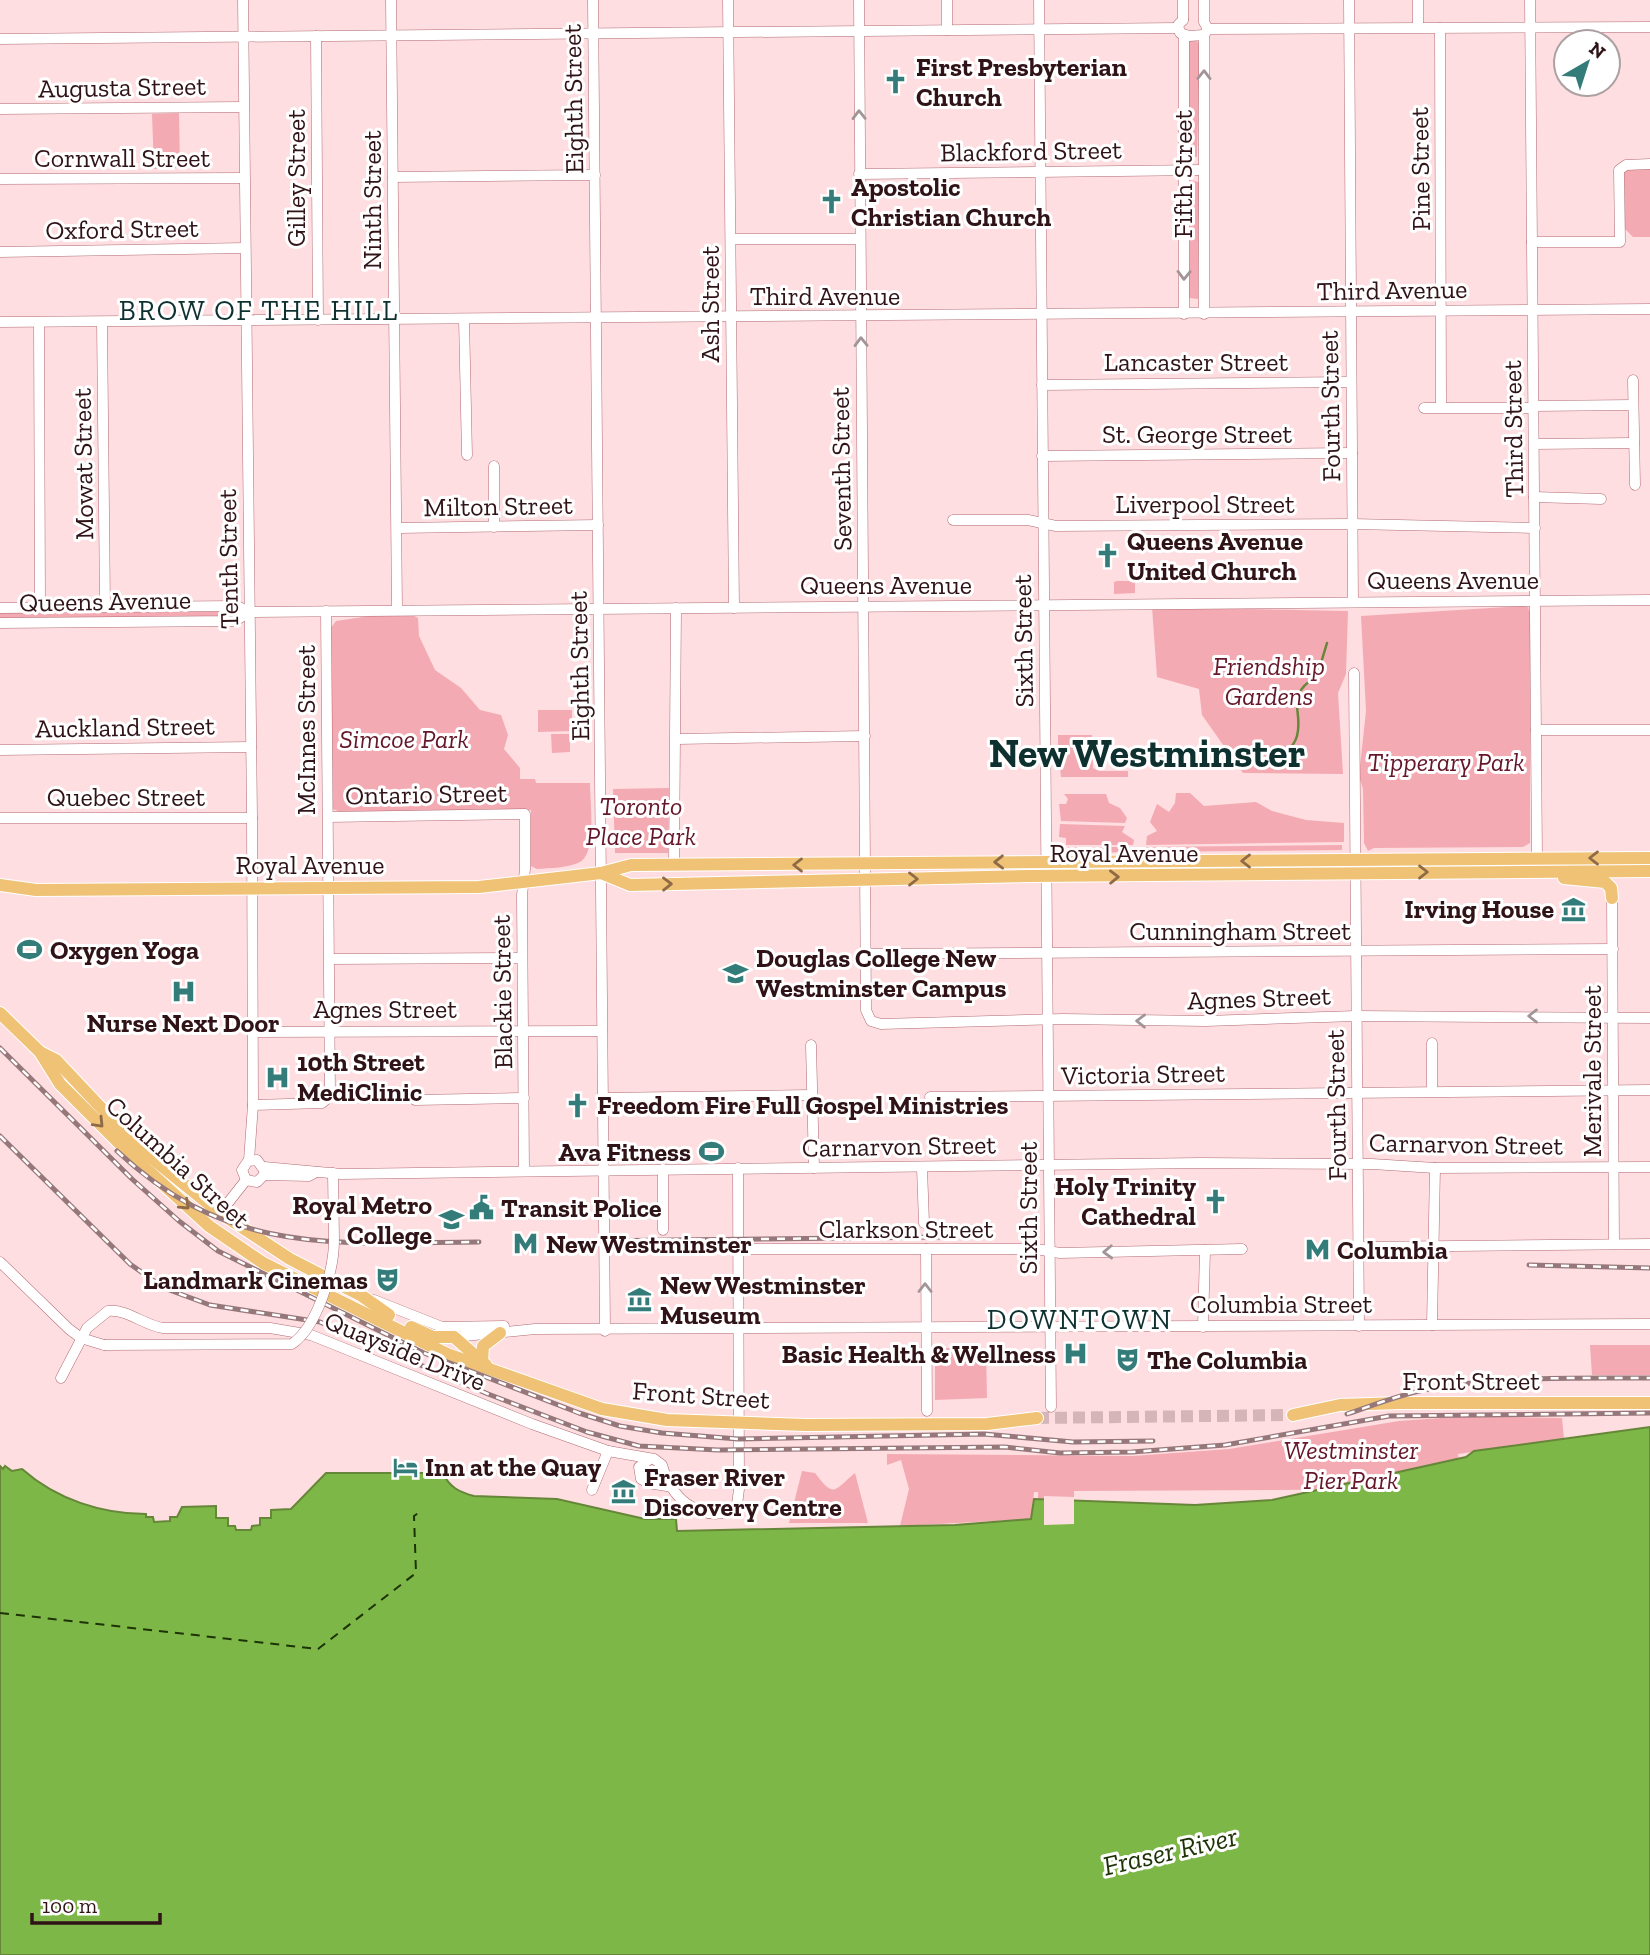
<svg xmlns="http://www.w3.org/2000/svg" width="1650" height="1955" viewBox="0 0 1650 1955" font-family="'Zilla Slab',serif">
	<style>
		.green { fill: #f4aab2 }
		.water { fill: #7db747; stroke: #668639; stroke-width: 2 }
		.pier { fill: #fedee0 }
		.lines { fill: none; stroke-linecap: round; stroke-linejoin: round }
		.stream { stroke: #668639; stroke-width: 2.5 }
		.ferry { stroke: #1d3305; stroke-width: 2; stroke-dasharray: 9 7; stroke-linecap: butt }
		.major-tunnel { stroke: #d5b5b8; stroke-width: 12; stroke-dasharray: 12 6; stroke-linecap: butt }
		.minor-casing { stroke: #b16b73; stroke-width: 11 }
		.major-casing { stroke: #fff; stroke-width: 14 }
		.minor { stroke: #fff; stroke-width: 10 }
		.major { stroke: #efc276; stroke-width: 12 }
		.rail-casing { stroke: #96787b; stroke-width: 5 }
		.rail { stroke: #fff; stroke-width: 2.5; stroke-dasharray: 8; stroke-linecap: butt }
		.minor-bridge-casing { stroke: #b16b73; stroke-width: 11; stroke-linecap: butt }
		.minor-bridge { stroke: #fff; stroke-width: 10 }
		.oneway { stroke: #a19597 }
		.oneway2 { stroke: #8f6a46 }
		.labels { text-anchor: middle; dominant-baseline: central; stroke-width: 6; stroke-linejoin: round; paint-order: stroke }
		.poi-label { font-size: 26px; font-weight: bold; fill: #2f1317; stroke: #fff; text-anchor: start }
		.street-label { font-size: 26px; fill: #2f1317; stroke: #fff }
		.park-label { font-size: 26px; font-style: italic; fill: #651628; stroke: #fff }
		.neighbourhood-label { font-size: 28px; letter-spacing: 2px; fill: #0e3130; stroke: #fff }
		.water-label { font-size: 28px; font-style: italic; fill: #1d3305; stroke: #fff }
		.town-label { font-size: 40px; font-weight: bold; fill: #0e3130; stroke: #fff }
	</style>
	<rect width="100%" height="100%" fill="#fedee0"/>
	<g class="green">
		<path d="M1187,41H1197L1200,44L1197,157L1188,156Z"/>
		<path d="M179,113L180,168L154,169L152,114Z"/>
		<path d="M1650,167V237H1633L1624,228L1623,170Z"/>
		<path d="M1190,180L1199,182L1198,299L1189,298Z"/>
		<path d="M1117,581H1135V593L1114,594V582Z"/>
		<path d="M1523,606L1528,607L1530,613V843L1523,847L1374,848L1368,851L1364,843L1363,789L1359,776L1366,711L1361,616Z"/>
		<path d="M1152,607L1348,611L1346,674L1338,693L1343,774L1243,773L1202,715L1199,689L1157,677Z"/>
		<path d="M236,610V618L0,619V612Z"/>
		<path d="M383,614H410L418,618L419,636L435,670L461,688L480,710L501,715L508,735L504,749L520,768V779H535L536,783H590C590,802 597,853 580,862C568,868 550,868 537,869L531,866V810L340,812L333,809L330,629L336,621Z"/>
		<path d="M538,710H572V731L538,732Z"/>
		<path d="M551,734H570V752L552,753Z"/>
		<path d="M1058,735H1092L1093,768L1099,771H1128V777H1061L1059,758H1066L1058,757Z"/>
		<path d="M669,788L668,853H615L613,789Z"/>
		<path d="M1176,793H1190L1204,806L1256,802L1272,811L1306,820L1344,823V842L1146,845L1147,836L1157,831L1150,822L1157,804L1169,812L1175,803Z"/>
		<path d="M1064,794H1106L1109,803L1120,808L1127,818L1125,823L1061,821L1059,804H1066L1068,799Z"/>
		<path d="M1060,824L1125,826L1122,832L1134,840L1133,845H1066V838L1059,837Z"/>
		<path d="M1342,845V850L1142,852L1144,847Z"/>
		<path d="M1068,847H1121V852L1068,855Z"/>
		<path d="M1650,1345V1375H1592L1590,1345Z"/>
		<path d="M935,1348H986L987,1398L935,1400Z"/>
		<path d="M1470,1416L1562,1418L1564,1439L1458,1454L1463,1489L1074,1491V1524L1044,1499H1038V1492H1034L1031,1519L900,1526L909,1489L901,1460L887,1465V1454L1133,1456L1229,1449L1399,1421Z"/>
		<path d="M802,1471L815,1473C835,1500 835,1489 855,1473L868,1523H789Z"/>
	</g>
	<path class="water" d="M1650,1427V1955H0V1466L3,1469L5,1466L12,1471L22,1469C57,1500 103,1514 146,1514V1517H153L154,1522L170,1521V1517H177L182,1507L216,1506V1518H228V1526H235L236,1530H251L252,1526L260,1525V1518H271V1510L291,1509L326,1473H443C449,1487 459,1492 474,1496L557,1499L645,1519H676L677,1531L955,1525L1031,1519L1034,1499L1195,1505L1272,1500L1466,1457L1474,1451Z"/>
	<path class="pier" d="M1044,1496L1074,1497V1524L1044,1525Z"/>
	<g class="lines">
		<path class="stream" d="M1269,765C1279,758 1293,750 1297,736C1304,710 1283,697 1317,676L1327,643"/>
		<path class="ferry" d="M0,1613L318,1649L416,1573L414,1516L421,1511"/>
		<path class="major-tunnel" d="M1037,1418L1293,1415"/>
		<defs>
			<g id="minor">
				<path d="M243,0L252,818L253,1105L249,1160"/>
				<path d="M391,0L397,610"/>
				<path d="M593,0L605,1331"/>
				<path d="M728,0L734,608"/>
				<path d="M859,0L866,1010L871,1021L881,1024L1063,1019L1206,1021L1356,1016L1650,1018"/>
				<path d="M1039,0L1051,1407"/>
				<path d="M1204,0V22L1208,29L1204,35V314"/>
				<path d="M1349,0L1353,602"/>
				<path d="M1418,0V27"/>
				<path d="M1530,0L1537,858"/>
				<path d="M1183,20L1178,25L1180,33L1189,36L1204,35"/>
				<path d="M1183,20V0"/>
				<path d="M1440,28L1441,407"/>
				<path d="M1208,29L1650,27"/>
				<path d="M947,30V0"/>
				<path d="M316,36L318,320"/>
				<path d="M0,39L1178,28"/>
				<path d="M0,109L243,107"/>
				<path d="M859,174L1203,170"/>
				<path d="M393,177L595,175"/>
				<path d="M0,179L244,178"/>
				<path d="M731,239H859"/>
				<path d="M1532,242H1620L1619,170L1626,165L1650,164"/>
				<path d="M0,252L245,248"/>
				<path d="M1184,314V35"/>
				<path d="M464,319L467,455"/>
				<path d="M0,322L1650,309"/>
				<path d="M39,322L40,607"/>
				<path d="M102,322L105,606"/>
				<path d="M1633,380L1635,485"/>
				<path d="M1042,385L1351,382"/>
				<path d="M1533,406L1633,405"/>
				<path d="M1424,408H1533"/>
				<path d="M1534,444L1634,443"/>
				<path d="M1042,456L1352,453"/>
				<path d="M494,466V527"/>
				<path d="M1534,497L1601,499"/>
				<path d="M953,520H1028L1056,526L1352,524L1535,528"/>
				<path d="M399,528L598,525"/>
				<path d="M0,608L237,606L249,612L1650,600"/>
				<path d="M0,623L235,621L249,612"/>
				<path d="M1354,673L1359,1326"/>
				<path d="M1536,730H1650"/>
				<path d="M677,739L865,736"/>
				<path d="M0,750L251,747"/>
				<path d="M328,817L525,814V869L522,895L524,1170"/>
				<path d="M0,818H252"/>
				<path d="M674,865L676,608"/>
				<path d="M1612,898L1614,1244"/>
				<path d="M866,954L1613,949"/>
				<path d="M332,959L522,958"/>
				<path d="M252,1032L602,1031"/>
				<path d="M811,1045L814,1168"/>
				<path d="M1432,1091V1043"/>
				<path d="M930,1097L1650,1090"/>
				<path d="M603,1098L811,1095"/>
				<path d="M415,1100L524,1098"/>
				<path d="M253,1105L322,1103L330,1096L326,611"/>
				<path d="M264,1167L341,1174L1201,1163L1372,1164L1435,1168L1650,1167"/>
				<path d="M922,1168L924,1223"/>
				<path d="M333,1173L334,1240"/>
				<path d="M264,1175L309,1176L316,1172"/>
				<path d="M246,1180L242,1170L248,1161L257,1160L264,1170"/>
				<path d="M246,1180L257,1182L264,1175"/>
				<path d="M220,1213L246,1180"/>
				<path d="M663,1230V1169"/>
				<path d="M1358,1247L1650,1244"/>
				<path d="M738,1249H1036L1060,1253L1242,1249"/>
				<path d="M926,1249L927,1411"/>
				<path d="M0,1262L69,1329L81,1338L104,1345"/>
				<path d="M374,1300L442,1327L504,1326"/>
				<path d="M1432,1325L1435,1168"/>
				<path d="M1203,1327L1205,1250"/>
				<path d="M454,1337L535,1329L1650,1324"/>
				<path d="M61,1378L87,1328L108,1311C128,1309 143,1325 163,1328H270L311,1335L532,1424L608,1451L654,1459L662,1465C671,1497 695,1520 730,1512L737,1505L739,1489L738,1168"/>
				<path d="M650,1459L639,1467L641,1479L648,1483L673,1487"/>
				<path d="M592,1490L608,1451"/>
			</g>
			<g id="major">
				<path d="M601,873L630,885L1030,876L1650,871"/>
				<path d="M1564,878L1605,882L1611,888L1612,898"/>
				<path d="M0,885L36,890L479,887L601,873L631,865L1650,858"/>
				<path d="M0,1013L40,1052L60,1084L131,1155L209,1226L263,1263L447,1354L602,1409L667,1420L806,1425L987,1424L1037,1418"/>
				<path d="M40,1052L56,1060L137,1146L220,1213L290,1259L362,1296L389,1315"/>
				<path d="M411,1327L433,1337H454L486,1365"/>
				<path d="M482,1362L483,1346L500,1333"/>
				<path d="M1293,1415L1340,1405L1400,1403H1650"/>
			</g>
		</defs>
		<use href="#minor" class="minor-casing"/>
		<use href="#major" class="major-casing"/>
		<use href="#minor" class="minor"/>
		<use href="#major" class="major"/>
		<defs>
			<g id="rail">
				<path d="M0,1048L132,1179L179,1221L218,1251L424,1353L579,1413L620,1426L662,1433L738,1439L984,1434L1073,1442L1153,1441"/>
				<path d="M0,1136L130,1264L164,1288L210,1305L320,1322L488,1394L587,1432L639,1446L718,1450L1005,1447L1060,1453L1132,1452L1225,1445L1389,1416L1650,1413"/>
				<path d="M117,1151C230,1257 336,1243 479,1242"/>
				<path d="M585,1241L940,1237"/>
				<path d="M1529,1265L1650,1268"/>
				<path d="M1347,1414C1374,1405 1401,1394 1429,1389C1502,1376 1576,1378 1650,1378"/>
			</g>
		</defs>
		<use href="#rail" class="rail-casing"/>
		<use href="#rail" class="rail"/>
		<defs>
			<path id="minor-bridge" d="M104,1345L292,1344C318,1326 334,1270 334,1240"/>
		</defs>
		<use href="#minor-bridge" class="minor-bridge-casing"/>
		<use href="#minor-bridge" class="minor-bridge"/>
	</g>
	<defs><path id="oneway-chevron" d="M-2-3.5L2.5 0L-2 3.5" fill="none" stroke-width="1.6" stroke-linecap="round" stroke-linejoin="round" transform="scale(1.75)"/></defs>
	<g class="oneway">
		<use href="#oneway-chevron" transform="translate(1204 75) rotate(-89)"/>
		<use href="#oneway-chevron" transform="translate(859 115) rotate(-91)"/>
		<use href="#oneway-chevron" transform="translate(1184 275) rotate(91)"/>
		<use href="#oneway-chevron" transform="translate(861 342) rotate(-91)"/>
		<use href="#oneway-chevron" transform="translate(1533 1016) rotate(180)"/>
		<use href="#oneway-chevron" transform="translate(1141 1021) rotate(-179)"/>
		<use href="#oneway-chevron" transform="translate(1108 1252) rotate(178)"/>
		<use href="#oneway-chevron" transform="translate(925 1288) rotate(-90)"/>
	</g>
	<g class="oneway2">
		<use href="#oneway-chevron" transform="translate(1594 858) rotate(180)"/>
		<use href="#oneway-chevron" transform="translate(1246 861) rotate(180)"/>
		<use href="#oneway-chevron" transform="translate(999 862) rotate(179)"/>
		<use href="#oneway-chevron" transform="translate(798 865) rotate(180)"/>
		<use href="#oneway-chevron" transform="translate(1423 872)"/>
		<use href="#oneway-chevron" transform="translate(1114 877) rotate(-1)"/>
		<use href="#oneway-chevron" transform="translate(913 879)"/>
		<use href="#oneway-chevron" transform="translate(667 884) rotate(-1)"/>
		<use href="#oneway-chevron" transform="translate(99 1123) rotate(46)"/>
		<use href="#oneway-chevron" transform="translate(185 1205) rotate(43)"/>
	</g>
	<defs>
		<symbol id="church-bare" viewBox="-9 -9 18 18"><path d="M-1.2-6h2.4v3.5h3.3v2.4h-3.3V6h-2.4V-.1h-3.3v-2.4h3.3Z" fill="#347c7a" stroke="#fff" stroke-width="2.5" paint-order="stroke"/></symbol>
		<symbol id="museum-bare" viewBox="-9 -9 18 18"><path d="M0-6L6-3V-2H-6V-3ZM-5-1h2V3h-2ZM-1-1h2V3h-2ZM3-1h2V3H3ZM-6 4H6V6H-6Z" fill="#347c7a" stroke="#fff" stroke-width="2.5" paint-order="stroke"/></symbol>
		<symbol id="stadium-bare" viewBox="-9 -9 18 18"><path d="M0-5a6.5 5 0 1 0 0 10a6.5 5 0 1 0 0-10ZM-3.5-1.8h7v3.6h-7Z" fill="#347c7a" stroke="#fff" stroke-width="2.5" paint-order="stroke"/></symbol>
		<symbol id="university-bare" viewBox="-9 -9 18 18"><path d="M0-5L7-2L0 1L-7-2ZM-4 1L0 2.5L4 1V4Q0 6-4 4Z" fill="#347c7a" stroke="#fff" stroke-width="2.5" paint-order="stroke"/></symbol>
		<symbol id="hospital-bare" viewBox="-9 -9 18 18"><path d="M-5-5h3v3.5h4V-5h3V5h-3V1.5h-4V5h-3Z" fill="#347c7a" stroke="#fff" stroke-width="2.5" paint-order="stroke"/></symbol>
		<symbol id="civic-bare" viewBox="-9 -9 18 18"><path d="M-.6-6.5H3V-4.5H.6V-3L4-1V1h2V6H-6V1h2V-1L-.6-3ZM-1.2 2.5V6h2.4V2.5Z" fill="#347c7a" stroke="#fff" stroke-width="2.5" paint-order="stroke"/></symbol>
		<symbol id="metro-bare" viewBox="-9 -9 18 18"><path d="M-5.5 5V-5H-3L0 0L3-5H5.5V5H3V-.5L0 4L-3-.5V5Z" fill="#347c7a" stroke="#fff" stroke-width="2.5" paint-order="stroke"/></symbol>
		<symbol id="theatre-bare" viewBox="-9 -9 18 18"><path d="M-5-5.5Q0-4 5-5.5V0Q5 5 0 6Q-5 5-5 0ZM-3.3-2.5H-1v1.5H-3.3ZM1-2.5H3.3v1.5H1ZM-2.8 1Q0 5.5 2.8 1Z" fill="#347c7a" stroke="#fff" stroke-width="2.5" paint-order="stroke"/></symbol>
		<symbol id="hotel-bare" viewBox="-9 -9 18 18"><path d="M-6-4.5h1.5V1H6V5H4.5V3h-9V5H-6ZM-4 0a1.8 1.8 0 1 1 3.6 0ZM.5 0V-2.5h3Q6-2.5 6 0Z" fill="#347c7a" stroke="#fff" stroke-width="2.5" paint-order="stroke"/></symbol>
	</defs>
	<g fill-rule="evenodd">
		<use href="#church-bare" x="878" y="64" width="35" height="35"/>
		<use href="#church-bare" x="814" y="184" width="35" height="35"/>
		<use href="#church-bare" x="1090" y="538" width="35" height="35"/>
		<use href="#museum-bare" x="1556" y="892" width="35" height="35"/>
		<use href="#stadium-bare" x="12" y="932" width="35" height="35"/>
		<use href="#university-bare" x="718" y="956" width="35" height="35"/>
		<use href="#hospital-bare" x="166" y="974" width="35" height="35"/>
		<use href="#hospital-bare" x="260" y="1060" width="35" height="35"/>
		<use href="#church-bare" x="560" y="1088" width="35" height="35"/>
		<use href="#stadium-bare" x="694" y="1134" width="35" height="35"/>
		<use href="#church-bare" x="1198" y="1184" width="35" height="35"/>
		<use href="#civic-bare" x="464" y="1190" width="35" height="35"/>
		<use href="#university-bare" x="434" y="1202" width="35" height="35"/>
		<use href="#metro-bare" x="508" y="1226" width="35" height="35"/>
		<use href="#metro-bare" x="1300" y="1232" width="35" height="35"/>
		<use href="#theatre-bare" x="370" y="1262" width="35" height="35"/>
		<use href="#museum-bare" x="622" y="1282" width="35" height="35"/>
		<use href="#hospital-bare" x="1058" y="1336" width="35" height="35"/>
		<use href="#theatre-bare" x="1110" y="1342" width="35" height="35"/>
		<use href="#hotel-bare" x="388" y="1450" width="35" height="35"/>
		<use href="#museum-bare" x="606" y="1474" width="35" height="35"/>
	</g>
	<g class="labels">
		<g class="poi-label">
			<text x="916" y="67">First Presbyterian<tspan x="916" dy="30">Church</tspan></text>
			<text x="851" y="187">Apostolic<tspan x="851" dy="30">Christian Church</tspan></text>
			<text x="1127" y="541">Queens Avenue<tspan x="1127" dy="30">United Church</tspan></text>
			<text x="1554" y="909" text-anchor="end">Irving House</text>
			<text x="50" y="950">Oxygen Yoga</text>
			<text x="756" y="958">Douglas College New<tspan x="756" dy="30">Westminster Campus</tspan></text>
			<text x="183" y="1023" text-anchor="middle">Nurse Next Door</text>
			<text x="297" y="1062">10th Street<tspan x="297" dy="30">MediClinic</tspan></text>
			<text x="597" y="1105">Freedom Fire Full Gospel Ministries</text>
			<text x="691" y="1152" text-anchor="end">Ava Fitness</text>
			<text x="1196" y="1186" text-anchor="end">Holy Trinity<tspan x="1196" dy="30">Cathedral</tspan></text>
			<text x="432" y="1205" text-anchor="end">Royal Metro<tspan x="432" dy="30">College</tspan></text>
			<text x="501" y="1208">Transit Police</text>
			<text x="546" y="1244">New Westminster</text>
			<text x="1337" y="1250">Columbia</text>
			<text x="368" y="1280" text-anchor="end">Landmark Cinemas</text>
			<text x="660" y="1285">New Westminster<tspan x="660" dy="30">Museum</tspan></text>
			<text x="1056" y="1354" text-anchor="end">Basic Health &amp; Wellness</text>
			<text x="1147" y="1360">The Columbia</text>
			<text x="425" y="1467">Inn at the Quay</text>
			<text x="644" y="1477">Fraser River<tspan x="644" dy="30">Discovery Centre</tspan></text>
		</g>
		<g class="street-label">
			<text transform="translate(122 87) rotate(-1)">Augusta Street</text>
			<text transform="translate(573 99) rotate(-91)">Eighth Street</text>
			<text transform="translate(1031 151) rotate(-1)">Blackford Street</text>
			<text x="122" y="158">Cornwall Street</text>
			<text transform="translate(1420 169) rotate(-91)">Pine Street</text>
			<text transform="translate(1183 174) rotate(-90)">Fifth Street</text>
			<text transform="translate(296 178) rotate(-90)">Gilley Street</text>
			<text transform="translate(372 200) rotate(-90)">Ninth Street</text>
			<text transform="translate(122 229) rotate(-1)">Oxford Street</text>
			<text transform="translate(1392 290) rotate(-1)">Third Avenue</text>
			<text x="825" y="296">Third Avenue</text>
			<text transform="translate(710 304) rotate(-90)">Ash Street</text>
			<text x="1196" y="362">Lancaster Street</text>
			<text transform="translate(1330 406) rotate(-91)">Fourth Street</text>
			<text transform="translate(1513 429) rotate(-91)">Third Street</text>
			<text x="1197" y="434">St. George Street</text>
			<text transform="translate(83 464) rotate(-91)">Mowat Street</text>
			<text transform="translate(841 469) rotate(-91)">Seventh Street</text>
			<text x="1205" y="504">Liverpool Street</text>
			<text transform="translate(498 506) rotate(-1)">Milton Street</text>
			<text transform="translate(228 559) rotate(-91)">Tenth Street</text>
			<text x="1453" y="580">Queens Avenue</text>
			<text x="886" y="585">Queens Avenue</text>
			<text transform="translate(105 601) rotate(-1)">Queens Avenue</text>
			<text transform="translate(1023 641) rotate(-91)">Sixth Street</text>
			<text transform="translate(579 666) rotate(-91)">Eighth Street</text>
			<text transform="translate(125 727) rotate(-1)">Auckland Street</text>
			<text transform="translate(306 730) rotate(-90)">McInnes Street</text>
			<text transform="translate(426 794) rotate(-1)">Ontario Street</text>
			<text x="126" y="797">Quebec Street</text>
			<text x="1124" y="853">Royal Avenue</text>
			<text x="310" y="865">Royal Avenue</text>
			<text x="1240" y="931">Cunningham Street</text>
			<text transform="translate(502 992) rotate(-91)">Blackie Street</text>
			<text transform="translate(1259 998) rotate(-2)">Agnes Street</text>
			<text x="385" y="1009">Agnes Street</text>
			<text transform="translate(1592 1071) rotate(-90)">Merivale Street</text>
			<text transform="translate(1143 1074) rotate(-1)">Victoria Street</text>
			<text transform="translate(1336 1105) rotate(-91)">Fourth Street</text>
			<text transform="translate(1466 1144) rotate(1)">Carnarvon Street</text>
			<text transform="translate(899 1146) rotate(-1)">Carnarvon Street</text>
			<text transform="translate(178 1162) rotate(42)">Columbia Street</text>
			<text transform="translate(1028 1208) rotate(-90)">Sixth Street</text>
			<text x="906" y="1229">Clarkson Street</text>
			<text x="1281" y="1304">Columbia Street</text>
			<text transform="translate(405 1351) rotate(22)">Quayside Drive</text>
			<text x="1471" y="1381">Front Street</text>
			<text transform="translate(701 1395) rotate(4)">Front Street</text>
		</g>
		<g class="park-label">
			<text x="1269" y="666">Friendship<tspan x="1269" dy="30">Gardens</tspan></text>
			<text x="404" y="739">Simcoe Park</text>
			<text x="1446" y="762">Tipperary Park</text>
			<text x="641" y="806">Toronto<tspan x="641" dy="30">Place Park</tspan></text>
			<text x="1351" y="1450">Westminster<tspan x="1351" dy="30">Pier Park</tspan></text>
		</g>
		<g class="neighbourhood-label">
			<text x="259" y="310">BROW OF THE HILL</text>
			<text x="1080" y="1319">DOWNTOWN</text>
		</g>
		<g class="water-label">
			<text transform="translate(1170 1851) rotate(-13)">Fraser River</text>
		</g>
		<g class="town-label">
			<text x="1147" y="753">New Westminster</text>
		</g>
	</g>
	<g transform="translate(1587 63) rotate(39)"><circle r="33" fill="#ffffff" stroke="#aca1a2" stroke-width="2"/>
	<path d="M0-5L12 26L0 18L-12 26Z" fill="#347c7a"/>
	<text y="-10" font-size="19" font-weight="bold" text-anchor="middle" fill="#2f1317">N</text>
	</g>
	<path d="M32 1913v10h128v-10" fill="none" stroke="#2f1317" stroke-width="3.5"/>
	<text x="42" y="1913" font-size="21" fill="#2f1317" stroke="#ffffff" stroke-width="5" paint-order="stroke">100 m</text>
</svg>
